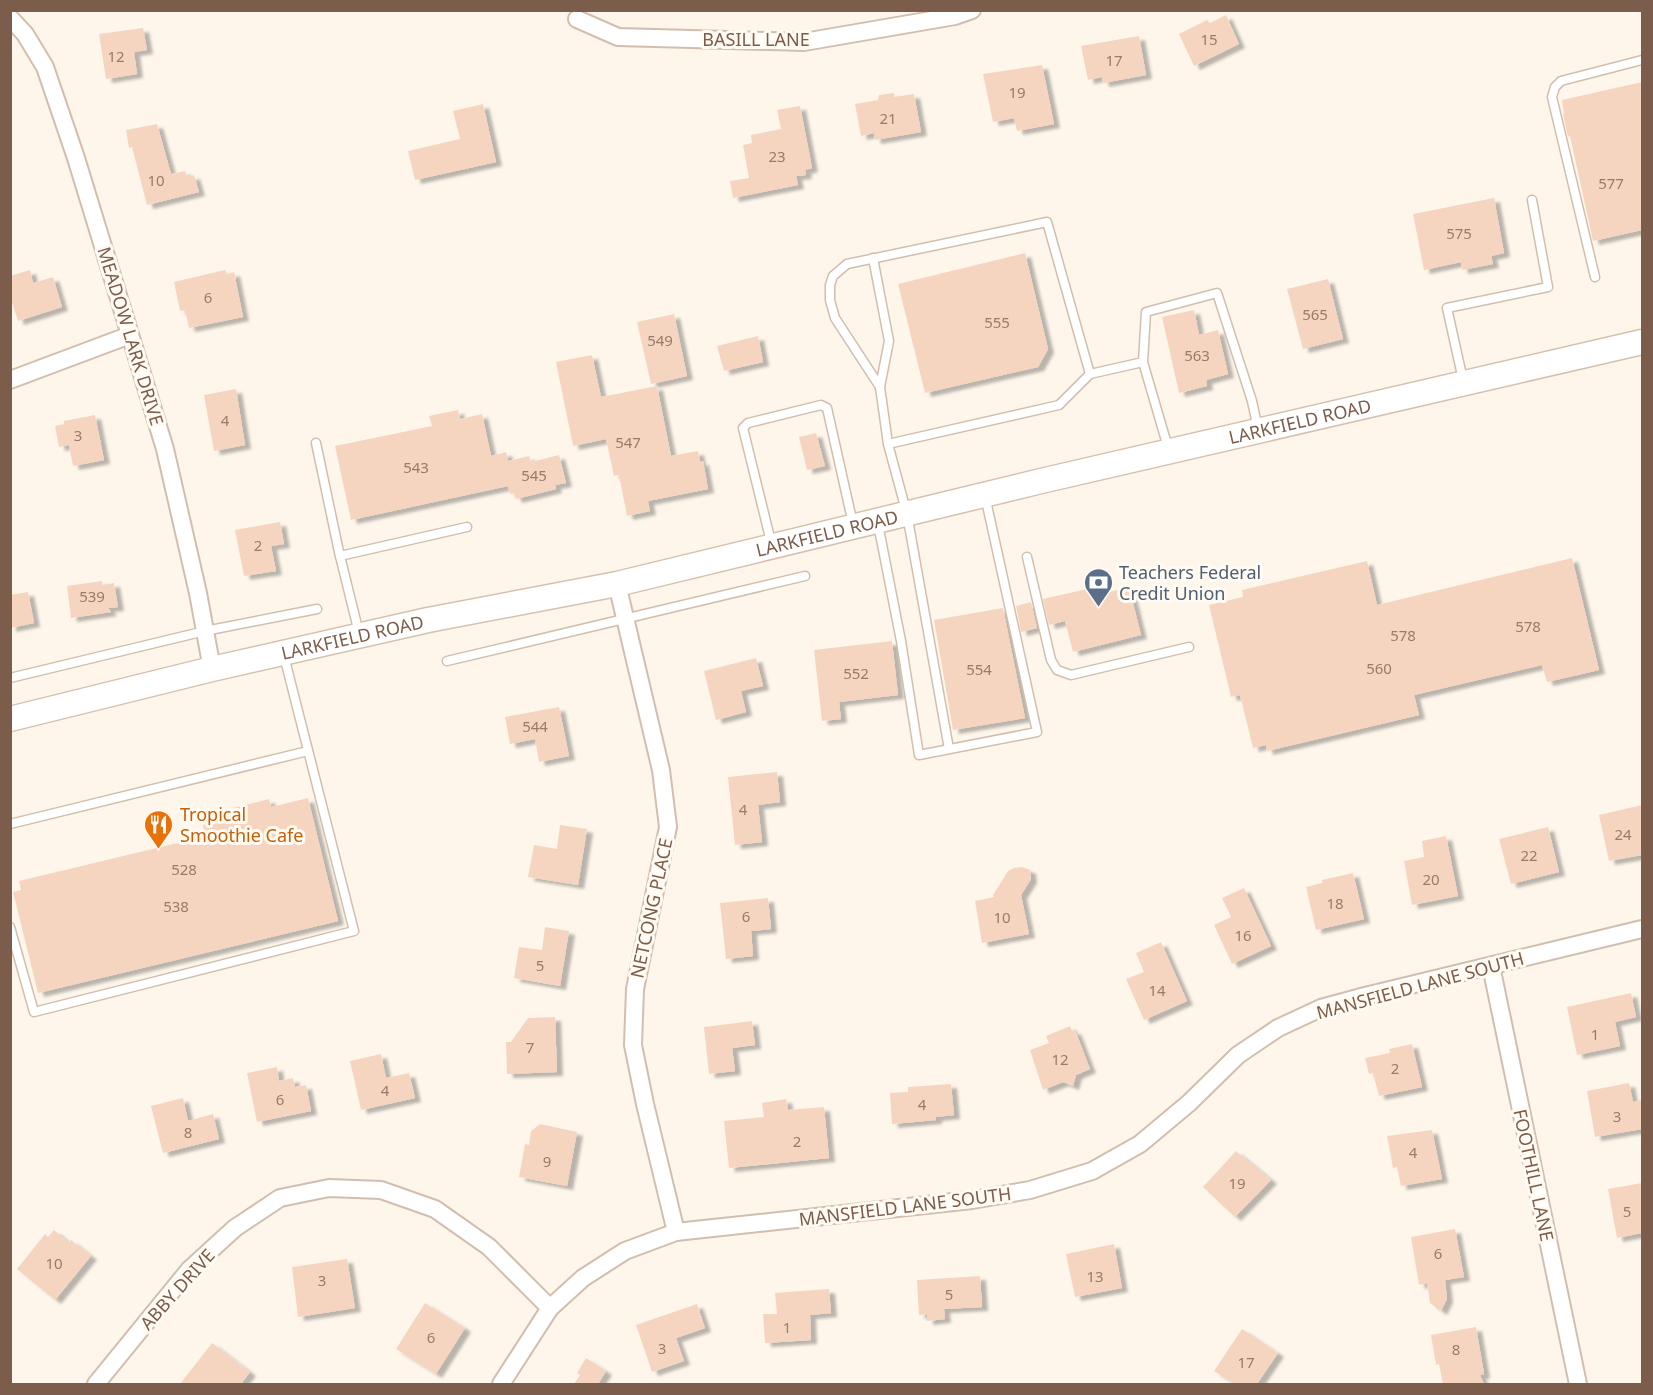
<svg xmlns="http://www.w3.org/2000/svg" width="1653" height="1395" viewBox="0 0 1653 1395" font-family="'Noto Sans',sans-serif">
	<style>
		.building { fill: #f6d5c0; filter: url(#shadow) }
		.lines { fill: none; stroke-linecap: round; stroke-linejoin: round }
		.service-casing { stroke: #d2beae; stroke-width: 11 }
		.minor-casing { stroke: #d2beae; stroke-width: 20 }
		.secondary-casing { stroke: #d8c0ae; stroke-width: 27 }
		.service { stroke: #fff; stroke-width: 8 }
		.minor { stroke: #fff; stroke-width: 16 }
		.secondary { stroke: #fff; stroke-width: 24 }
		.labels { text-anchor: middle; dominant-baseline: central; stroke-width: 6; stroke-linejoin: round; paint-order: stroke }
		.number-label { font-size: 15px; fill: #9a7a68 }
		.street-label { font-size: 18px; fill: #7c5c4a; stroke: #fffaf2 }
		.service-label { font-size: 18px; fill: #4e5e75; stroke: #fffaf2; text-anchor: start }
		.food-label { font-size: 18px; fill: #c56008; stroke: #fffaf2; text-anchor: start }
	</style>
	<defs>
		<filter id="shadow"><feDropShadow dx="6" dy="4" stdDeviation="1.5" flood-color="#0004"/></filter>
	</defs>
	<rect width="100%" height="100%" fill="#fef6eb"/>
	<g class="building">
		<path d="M1226,15L1239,44L1194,66L1179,34L1207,20L1210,23Z"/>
		<path d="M143,28L147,50L134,52L137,74L106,79L99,34Z"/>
		<path d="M1139,36L1146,75L1103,83L1102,77L1088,80L1081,46Z"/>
		<path d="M1042,65L1054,124L1017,131L1014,118L993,122L983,74Z"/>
		<path d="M1642,82V230L1593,241L1570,136L1568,137L1563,114L1564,113L1562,100Z"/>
		<path d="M894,93V97L914,94L921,132L875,140L874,133L861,136L855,104L878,100L879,95Z"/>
		<path d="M483,104L496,162L415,180L408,151L460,139L453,111Z"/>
		<path d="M800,106L812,168L805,170L806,175L796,176L798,185L733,198L730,181L749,178L743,145L752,143L751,135L781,129L777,110Z"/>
		<path d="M157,124L171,174L185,171L187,177L194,175L199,192L147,205L132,147L129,148L126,130Z"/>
		<path d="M1494,198L1504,253L1491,256L1493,264L1462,270L1461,262L1424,270L1413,214Z"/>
		<path d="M1025,253L1048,349L1038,367L925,393L898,284Z"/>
		<path d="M30,270L33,283L53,277L62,307L18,321L10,296V276Z"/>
		<path d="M225,270L227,274L234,272L243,317L189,328L185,310L180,311L174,282Z"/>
		<path d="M1328,279L1343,339L1303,349L1287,289Z"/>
		<path d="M1194,310L1199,335L1218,330L1228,374L1206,380L1207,386L1179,393L1162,317Z"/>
		<path d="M674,314L687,376L651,384L637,322Z"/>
		<path d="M758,336L763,362L724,371L717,346Z"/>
		<path d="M592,355L601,397L657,386L671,456L698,451L700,462L703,461L708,489L648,501L650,511L627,516L619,475L614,476L606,439L573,446L556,362Z"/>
		<path d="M236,389L245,445L214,451L204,395Z"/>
		<path d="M458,410L460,419L482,414L491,456L506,452L508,461L529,456L531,462L559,455L566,483L555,485L556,489L516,499L514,493L510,494L508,486L351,520L335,446L432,426L429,416Z"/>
		<path d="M95,415L104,460L73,466L69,445L59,447L55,426L64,424V421Z"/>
		<path d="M816,433L825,466L807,470L799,437Z"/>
		<path d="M280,522L284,544L271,546L276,571L244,576L235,530Z"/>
		<path d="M1572,558L1599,670L1547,682L1542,665L1414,695L1419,715L1267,751L1266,745L1253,748L1240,695L1231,697L1209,605L1243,597L1242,590L1367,561L1377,605Z"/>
		<path d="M102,581V585L114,583L118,607L108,608L111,612L71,618L67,586Z"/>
		<path d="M1100,586L1101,594L1129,587L1141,635L1073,652L1065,621L1049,625L1043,599Z"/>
		<path d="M28,592L34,623L10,628V595Z"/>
		<path d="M1031,602L1037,628L1021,632L1016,606Z"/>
		<path d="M1003,608L1025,718L953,730L934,620Z"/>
		<path d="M892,641L898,695L839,702L841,719L822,721L814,650Z"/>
		<path d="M756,658L763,686L741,691L746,712L716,720L704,671Z"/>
		<path d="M559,707L569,756L539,762L535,739L510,744L505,717Z"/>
		<path d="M777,772L780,802L758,805L762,842L735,845L728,777Z"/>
		<path d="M308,798L338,921L38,993L13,892L21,890L19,881L198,838L197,833L204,831L203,825L236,817L233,808L269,799L271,807Z"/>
		<path d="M1642,805V855L1609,861L1599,815Z"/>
		<path d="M560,825L587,829L578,885L528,877L534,845L557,849Z"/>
		<path d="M1548,827L1559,872L1511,884L1499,839Z"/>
		<path d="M1446,836L1458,896L1412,905L1404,861L1424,857L1422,841Z"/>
		<path d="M1022,867L1030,870L1031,879L1021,895L1029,934L982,943L975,901L994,897L993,895L1008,871L1014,868Z"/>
		<path d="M1353,873L1364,919L1316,930L1306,887L1322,883V880Z"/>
		<path d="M1244,888L1271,946L1232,964L1214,925L1231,917L1222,898Z"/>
		<path d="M768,898L771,929L751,931L753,956L726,959L720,903Z"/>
		<path d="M545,927L569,931L560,986L514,978L519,947L542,950Z"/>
		<path d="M1161,942L1187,1001L1144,1020L1126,979L1144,972L1136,953Z"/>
		<path d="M1631,993L1636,1017L1615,1022L1620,1046L1577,1055L1567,1007Z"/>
		<path d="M555,1017L557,1072L507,1074L506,1042H511L528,1018Z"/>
		<path d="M752,1021L755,1045L732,1048L735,1071L709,1074L704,1027Z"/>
		<path d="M1070,1026L1072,1031L1075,1030L1090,1069L1076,1075L1073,1086L1063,1082L1043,1090L1030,1050L1049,1043L1046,1036Z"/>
		<path d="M1412,1044L1422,1087L1379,1096L1373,1073L1369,1074L1365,1058L1390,1053L1389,1049Z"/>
		<path d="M381,1054L386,1078L409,1073L415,1098L361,1110L350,1061Z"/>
		<path d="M277,1067L279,1081L293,1078L295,1087L306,1085L311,1111L257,1122L247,1073Z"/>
		<path d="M1629,1083L1633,1102L1642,1100V1129L1595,1137L1587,1091Z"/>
		<path d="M951,1084L954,1115L936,1117V1120L892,1124L890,1093L908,1092V1087Z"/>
		<path d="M183,1098L188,1121L213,1114L219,1139L163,1153L151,1106Z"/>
		<path d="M786,1099L788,1110L824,1107L829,1158L729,1168L724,1121L764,1117L762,1103Z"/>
		<path d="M540,1124L577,1132L567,1186L519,1177L525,1144L529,1145L531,1131Z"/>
		<path d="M1432,1130L1442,1179L1401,1186L1397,1167L1393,1168L1387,1136Z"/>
		<path d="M1236,1151L1271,1180L1235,1217L1203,1187Z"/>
		<path d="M1642,1183V1233L1617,1238L1608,1189Z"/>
		<path d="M1455,1229L1464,1277L1445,1280L1447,1299L1441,1311L1430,1303L1427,1283L1419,1285L1411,1237Z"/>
		<path d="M54,1230L69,1243L71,1240L91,1256L55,1300L17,1269L45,1234L48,1237Z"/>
		<path d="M1114,1244L1122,1288L1075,1297L1066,1254Z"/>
		<path d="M347,1259L355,1308L298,1317L292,1267Z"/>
		<path d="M980,1276L982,1307L944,1309L945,1319L927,1321V1314L919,1315L917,1280Z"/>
		<path d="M829,1289L831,1313L810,1315L811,1340L765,1343L763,1314H777L775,1293Z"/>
		<path d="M425,1303L465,1328L436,1374L396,1349Z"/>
		<path d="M697,1304L705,1328L676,1338L684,1361L652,1372L636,1325Z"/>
		<path d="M1476,1327L1484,1374L1480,1375L1484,1384H1443L1439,1364L1436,1365L1431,1335Z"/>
		<path d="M1242,1329L1278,1353L1257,1384H1235L1214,1371Z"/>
		<path d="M212,1343L250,1372L241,1384H180Z"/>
		<path d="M586,1358L606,1371L598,1384H574L580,1375L577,1373Z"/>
	</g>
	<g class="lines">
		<defs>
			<g id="service">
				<path d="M873,258L889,341L880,387L888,444"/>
				<path d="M1595,277L1552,97L1555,87L1561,81L1642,60"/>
				<path d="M1463,380L1447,308L1548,287L1532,200"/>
				<path d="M880,387L835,318L830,300V285L833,276L847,264L1047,222L1090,374"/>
				<path d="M316,443L339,552L359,633"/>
				<path d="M1169,451L1143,362L1146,312L1217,293L1252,401L1258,429"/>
				<path d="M878,524L901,641L919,755L1037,732L985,496"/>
				<path d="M772,546L743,428L748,423L821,405L827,408L853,524"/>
				<path d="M340,556L467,527"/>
				<path d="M1027,557L1051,660L1057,670L1071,675L1189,647"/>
				<path d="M447,661L805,576"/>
				<path d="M10,678L205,631L317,609"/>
				<path d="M949,749L907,514L888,444L1059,405L1090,374L1143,362"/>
				<path d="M10,824L308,751"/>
				<path d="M10,927L34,1012L354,931L284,656"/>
			</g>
			<g id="minor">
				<path d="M10,18L25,34L45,67L76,158L165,449L198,593L212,669"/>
				<path d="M577,19L618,37L804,42L955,16L972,10"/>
				<path d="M10,380L130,335"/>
				<path d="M617,584L661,770L668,827L635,989L633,1045L645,1104L676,1232"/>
				<path d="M1491,966L1578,1384"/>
				<path d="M96,1384L189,1270L235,1228L280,1198L329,1188L381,1190L435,1209L489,1247L550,1308"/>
				<path d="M501,1384L550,1308L583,1278L625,1251L676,1232L972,1200L1030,1190L1092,1171L1140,1144L1189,1103L1238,1055L1278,1028L1321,1008L1365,996L1642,929"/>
			</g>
			<g id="secondary">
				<path id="s1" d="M10,719L212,669L428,620L617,584L1041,481L1642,342"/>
			</g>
		</defs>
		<use href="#service" class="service-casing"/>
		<use href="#minor" class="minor-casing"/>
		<use href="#secondary" class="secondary-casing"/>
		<use href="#service" class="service"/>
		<use href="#minor" class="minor"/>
		<use href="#secondary" class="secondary"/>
	</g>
	<defs>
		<symbol id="bank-pin" viewBox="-11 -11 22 30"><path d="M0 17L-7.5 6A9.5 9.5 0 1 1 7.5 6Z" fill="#5c6f8a" stroke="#fffaf2"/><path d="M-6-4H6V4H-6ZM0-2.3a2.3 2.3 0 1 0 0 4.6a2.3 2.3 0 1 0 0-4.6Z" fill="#fff"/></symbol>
		<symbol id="restaurant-pin" viewBox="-11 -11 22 30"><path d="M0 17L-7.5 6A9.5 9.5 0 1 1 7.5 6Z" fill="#e8710a" stroke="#fffaf2"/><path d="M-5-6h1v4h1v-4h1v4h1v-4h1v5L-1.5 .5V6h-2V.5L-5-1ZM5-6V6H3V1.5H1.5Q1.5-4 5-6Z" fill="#fff"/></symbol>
	</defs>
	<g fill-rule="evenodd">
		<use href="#bank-pin" x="1082" y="566" width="33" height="45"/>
		<use href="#restaurant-pin" x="142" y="808" width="33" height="45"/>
	</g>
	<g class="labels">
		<g class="number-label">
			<text x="1209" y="39">15</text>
			<text x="116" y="56">12</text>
			<text x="1114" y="60">17</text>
			<text x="1017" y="92">19</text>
			<text x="888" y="118">21</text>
			<text x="777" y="156">23</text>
			<text x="156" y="180">10</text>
			<text x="1611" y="183">577</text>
			<text x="1459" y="233">575</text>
			<text x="208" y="297">6</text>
			<text x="1315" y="314">565</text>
			<text x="997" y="322">555</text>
			<text x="660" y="340">549</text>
			<text x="1197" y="355">563</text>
			<text x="225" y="420">4</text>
			<text x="78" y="435">3</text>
			<text x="628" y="442">547</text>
			<text x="416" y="467">543</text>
			<text x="534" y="475">545</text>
			<text x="258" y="545">2</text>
			<text x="92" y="596">539</text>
			<text x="1528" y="626">578</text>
			<text x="1403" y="635">578</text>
			<text x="1379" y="668">560</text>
			<text x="979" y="669">554</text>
			<text x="856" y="673">552</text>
			<text x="535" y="726">544</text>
			<text x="743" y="809">4</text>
			<text x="1623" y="834">24</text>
			<text x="1529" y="855">22</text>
			<text x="184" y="869">528</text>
			<text x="1431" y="879">20</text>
			<text x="1335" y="903">18</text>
			<text x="176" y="906">538</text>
			<text x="746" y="916">6</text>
			<text x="1002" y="917">10</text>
			<text x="1243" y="935">16</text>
			<text x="540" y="965">5</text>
			<text x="1157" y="990">14</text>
			<text x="1595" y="1034">1</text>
			<text x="530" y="1047">7</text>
			<text x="1060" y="1059">12</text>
			<text x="1395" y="1068">2</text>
			<text x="385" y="1090">4</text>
			<text x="280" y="1099">6</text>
			<text x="922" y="1104">4</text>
			<text x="1617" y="1116">3</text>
			<text x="188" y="1132">8</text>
			<text x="797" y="1141">2</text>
			<text x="1413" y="1152">4</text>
			<text x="547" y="1161">9</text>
			<text x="1237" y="1183">19</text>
			<text x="1627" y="1211">5</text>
			<text x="1438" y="1253">6</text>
			<text x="54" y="1263">10</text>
			<text x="1095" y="1276">13</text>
			<text x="322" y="1280">3</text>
			<text x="949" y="1294">5</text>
			<text x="787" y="1327">1</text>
			<text x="431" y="1337">6</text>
			<text x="662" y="1348">3</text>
			<text x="1456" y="1349">8</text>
			<text x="1246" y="1362">17</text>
		</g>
		<g class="street-label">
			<text x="756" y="39">BASILL LANE</text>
			<text transform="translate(131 336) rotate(73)">MEADOW LARK DRIVE</text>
			<text stroke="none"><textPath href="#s1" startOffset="1324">LARKFIELD ROAD</textPath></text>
			<text stroke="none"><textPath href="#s1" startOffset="838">LARKFIELD ROAD</textPath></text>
			<text stroke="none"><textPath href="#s1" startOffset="352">LARKFIELD ROAD</textPath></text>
			<text transform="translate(651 908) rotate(-78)">NETCONG PLACE</text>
			<text transform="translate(1420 985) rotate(-15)">MANSFIELD LANE SOUTH</text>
			<text transform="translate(1534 1175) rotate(78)">FOOTHILL LANE</text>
			<text transform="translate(905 1206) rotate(-7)">MANSFIELD LANE SOUTH</text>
			<text transform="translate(177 1289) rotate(-48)">ABBY DRIVE</text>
		</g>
		<g class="service-label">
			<text x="1119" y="572">Teachers Federal<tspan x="1119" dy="21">Credit Union</tspan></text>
		</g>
		<g class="food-label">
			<text x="180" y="814">Tropical<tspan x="180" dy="21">Smoothie Cafe</tspan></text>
		</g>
	</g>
	<rect width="1653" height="1395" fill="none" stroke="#7c5c4a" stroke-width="24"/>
</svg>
